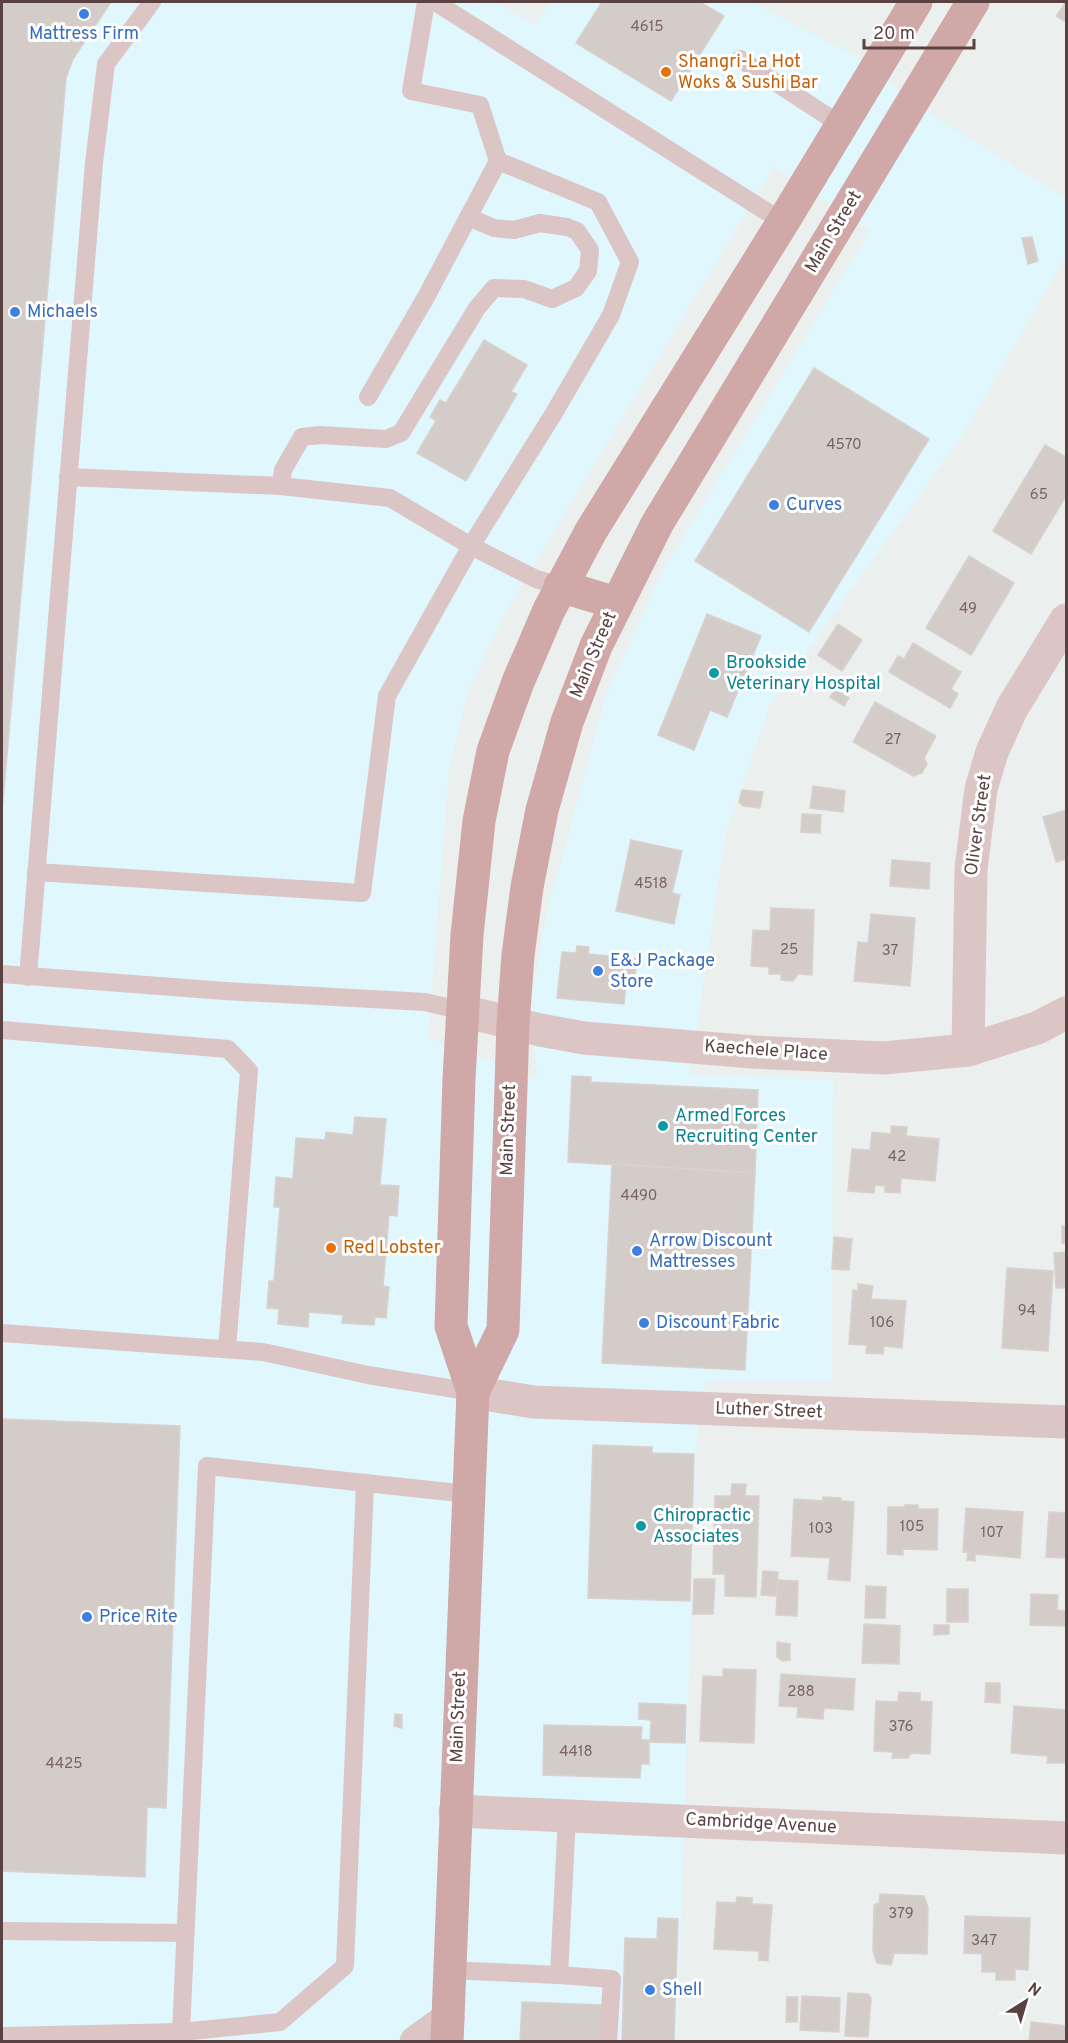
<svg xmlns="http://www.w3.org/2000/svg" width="1068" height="2043" viewBox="0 0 1068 2043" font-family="Overpass,sans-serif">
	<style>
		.commercial { fill: #e0f7fe; fill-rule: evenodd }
		.building { fill: #d4ccc9; stroke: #d8d1ce; stroke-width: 1.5 }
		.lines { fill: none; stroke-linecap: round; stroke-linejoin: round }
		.service { stroke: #dbc5c5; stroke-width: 18 }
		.minor { stroke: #dbc5c5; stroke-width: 33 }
		.tertiary { stroke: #dbc5c5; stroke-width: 33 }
		.primary { stroke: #cfa8a7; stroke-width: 33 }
		.shop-dot { fill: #3f7fe0; stroke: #fff; stroke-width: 2 }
		.food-dot { fill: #e8710a; stroke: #fff; stroke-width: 2 }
		.culture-dot { fill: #0f9aa8; stroke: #fff; stroke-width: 2 }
		.labels { text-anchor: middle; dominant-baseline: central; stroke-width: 6; stroke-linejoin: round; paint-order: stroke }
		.number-label { font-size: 15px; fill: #796464 }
		.shop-label { font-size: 18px; fill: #366cbe; stroke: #fff; text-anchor: start }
		.food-label { font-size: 18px; fill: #c56008; stroke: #fff; text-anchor: start }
		.street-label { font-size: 18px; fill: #5b4242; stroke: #fff }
		.culture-label { font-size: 18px; fill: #0d838f; stroke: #fff; text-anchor: start }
	</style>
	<rect width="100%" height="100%" fill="#ebefed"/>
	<path class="commercial" d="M2,2H496L536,25L550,2H752L854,55L937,118L1066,198V256L964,433L772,700L726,832L690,1074L833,1080L832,1381H706L697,1438L677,2041L2,2042ZM774,167L870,231L662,572L606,695L546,917L531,1001L537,1079L428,1037L449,772L467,694L505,613Z"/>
	<g class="building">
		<path d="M2,2H111L73,59L66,78L2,812Z"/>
		<path d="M602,2H700L724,16L671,101L576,43Z"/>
		<path d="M1066,2V22L1056,16Z"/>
		<path d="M1032,237L1038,261L1028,264L1022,238Z"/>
		<path d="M484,340L527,365L511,392L517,394L466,481L417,453L436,421L430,417L440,400L446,403Z"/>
		<path d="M814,368L929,439L809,632L695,561Z"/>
		<path d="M1045,445L1066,457V496L1031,554L993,531Z"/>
		<path d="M969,556L1014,583L971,655L926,628Z"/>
		<path d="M707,614L761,636L727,717L710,710L694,750L658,735Z"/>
		<path d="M838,624L862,640L842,671L818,655Z"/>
		<path d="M913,643L961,672L951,689L958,694L950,708L889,672L898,656L904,659Z"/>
		<path d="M835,689L849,698L844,706L830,697Z"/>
		<path d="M875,702L936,736L924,758L927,764L922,773L913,776L853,742Z"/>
		<path d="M813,786L845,791L843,812L810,808Z"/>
		<path d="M742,790L763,792L760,808L743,806L739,802Z"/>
		<path d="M1066,810V859L1056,862L1043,817Z"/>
		<path d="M802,814L821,815L820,833L801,832Z"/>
		<path d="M631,840L682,851L672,893L680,895L674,924L616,911Z"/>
		<path d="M892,860L930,863L929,889L890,886Z"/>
		<path d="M771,908L814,910L812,975L798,974L793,981L781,980V974H769V967L751,966L753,930L770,931Z"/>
		<path d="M871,914L915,918L910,986L854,981L858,942L868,943Z"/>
		<path d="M577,946L589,947L588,954L637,959L634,983L626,982L624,1004L557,998L562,952L576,953Z"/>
		<path d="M572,1076L591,1077V1082L758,1090L755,1173L568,1162Z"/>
		<path d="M355,1117L386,1119L380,1185L399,1186L397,1216L389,1215L383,1286L389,1287L386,1318L375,1317L374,1325L342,1323L343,1315L309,1312L308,1327L278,1324L279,1309L267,1308L269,1281H274L280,1207H274L276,1177L293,1179L296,1138L325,1140L326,1132L353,1135Z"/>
		<path d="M891,1126L907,1127L906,1136L939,1139L935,1181L901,1178L900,1193L885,1192V1186L875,1185L874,1193L848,1191L852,1149L870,1150L872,1132L891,1134Z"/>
		<path d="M612,1164L755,1173L745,1370L602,1363Z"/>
		<rect x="1062" y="1226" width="4" height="17"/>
		<path d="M834,1237L852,1239L849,1270L832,1269Z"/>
		<path d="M1066,1252V1288H1056L1054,1253Z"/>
		<path d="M1007,1268L1053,1271L1048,1351L1002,1348Z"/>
		<path d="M858,1284L873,1286L871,1299L906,1301L902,1348L884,1346L883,1354L866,1353L867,1345L849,1344L853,1290L858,1291Z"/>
		<path d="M2,1419L180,1426L166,1808L147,1807L145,1877L2,1871Z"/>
		<path d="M593,1445L652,1447V1453L694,1454L690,1601L588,1598Z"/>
		<path d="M732,1484H746L745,1496H759L756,1597L725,1596V1574H713L715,1496H731Z"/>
		<path d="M823,1497L841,1498V1501L854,1502L850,1581L828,1579L830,1558L791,1556L794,1499L823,1501Z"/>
		<path d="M905,1505H918V1509H938L937,1550L903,1549V1555L887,1554L888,1507H905Z"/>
		<path d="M966,1508L1023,1512L1020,1558L975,1554V1561L967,1560L968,1552H963Z"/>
		<path d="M1049,1512L1066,1513V1558L1046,1557Z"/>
		<path d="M763,1571L778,1572L776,1596L761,1595Z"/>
		<path d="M694,1579H715L713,1614H693Z"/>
		<path d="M778,1580L798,1581L797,1616L776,1615Z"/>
		<path d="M866,1586L886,1587L885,1618H865Z"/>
		<rect x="947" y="1589" width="21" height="33"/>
		<path d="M1031,1594L1058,1595L1057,1610L1066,1611V1626L1030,1625Z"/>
		<path d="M864,1624L900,1626L899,1664L862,1663Z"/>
		<path d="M934,1625H949V1634L934,1635Z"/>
		<path d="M777,1642L790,1644V1660L783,1661L777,1657Z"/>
		<path d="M723,1669L756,1670L754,1743L700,1741L703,1676L723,1677Z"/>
		<path d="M781,1674L855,1679L853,1710L824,1708L823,1719L797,1717L798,1707L779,1706Z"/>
		<path d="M986,1683H1000V1703L985,1702Z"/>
		<path d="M899,1692L920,1693V1701L932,1702L930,1754L911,1753L908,1758H892L893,1752L874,1751L876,1701L898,1702Z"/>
		<path d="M639,1703L686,1705L685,1743L650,1742L651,1720L639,1719Z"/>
		<path d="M1014,1706L1066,1710V1763H1047L1048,1756L1011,1753Z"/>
		<path d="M395,1714L402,1715V1728L394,1726Z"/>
		<path d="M544,1725L642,1727L641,1740H649V1764H641L640,1778L543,1775Z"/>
		<path d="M880,1894L924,1896L928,1907L927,1954L894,1953L891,1965L877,1963L873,1951L874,1905L879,1903Z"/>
		<path d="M737,1897L752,1898V1904L772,1905L768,1961L759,1960V1951L714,1949L717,1902L736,1903Z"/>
		<path d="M965,1916L1030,1918L1028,1970L1015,1969V1980H996V1972H982V1954L964,1953Z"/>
		<path d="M658,1918L678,1919L674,2042H622L625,1938L657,1939Z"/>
		<path d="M848,1993L868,1994L871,1998L868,2037L845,2036Z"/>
		<path d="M802,1996L840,1998L839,2032L800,2030Z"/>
		<path d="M787,1997H798L797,2022H786Z"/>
		<path d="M522,2002L603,2005L601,2042H520Z"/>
		<path d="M1031,2022L1066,2026V2042H1029Z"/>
	</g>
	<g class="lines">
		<g class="service">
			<path d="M435,2L783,222"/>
			<path d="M740,59L841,125"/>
			<path d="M368,397L426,297L498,161L480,105L411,91L426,2"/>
			<path d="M68,477L281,486L390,498L471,546L536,579L560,586"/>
			<path d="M281,486L283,470L302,437L320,435L386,439L401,433L477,308L494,288L524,289L552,299L576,288L588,271L590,250L577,231L567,227L540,223L514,230L494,228L468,217"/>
			<path d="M36,872L362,893L387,696L471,546L554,413L611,315L630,262L598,202L498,161"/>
			<path d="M2,974L225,991L425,1002L463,1011"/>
			<path d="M28,977L94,163L106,64L152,2"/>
			<path d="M2,1030L228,1049L249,1071L227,1349"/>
			<path d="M2,1333L263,1352L368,1375L473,1392"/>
			<path d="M365,1483L345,1966L280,2022L181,2032L207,1466L468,1494"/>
			<path d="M2,1931L185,1933"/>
			<path d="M449,1970L559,1975L567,1816"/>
			<path d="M559,1975L612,1979L608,2042"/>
			<path d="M2,2036L181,2032"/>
		</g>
		<g class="minor">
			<path d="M463,1011L540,1030L584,1038L753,1052L884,1058L968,1050L1037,1028L1066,1013"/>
			<path d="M968,1050L971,869L981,789L992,752L1012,708L1066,620"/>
			<path d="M473,1392L533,1402L1066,1422"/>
			<path d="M455,1811L1066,1838"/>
		</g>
		<path class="tertiary" d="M416,2042L448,2019"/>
		<g class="primary">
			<path d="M560,586L616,603"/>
			<path d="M473,1392L503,1330L513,1024L518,955L527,887L542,810L567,722L596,646L657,524L973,2"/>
			<path d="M447,2042L473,1392L451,1326L459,1079L467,935L479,821L493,751L518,682L549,610L591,531L783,222L916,2"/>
		</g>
	</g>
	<g class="shop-dot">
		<circle cx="84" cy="14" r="6"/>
		<circle cx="15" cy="312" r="6"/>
		<circle cx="774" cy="505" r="6"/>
		<circle cx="598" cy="971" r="6"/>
		<circle cx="637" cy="1251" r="6"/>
		<circle cx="644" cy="1323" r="6"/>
		<circle cx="87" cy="1617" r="6"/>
		<circle cx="650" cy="1990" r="6"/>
	</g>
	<g class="food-dot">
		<circle cx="666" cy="72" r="6"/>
		<circle cx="331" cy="1248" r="6"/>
	</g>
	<g class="culture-dot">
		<circle cx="714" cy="673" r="6"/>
		<circle cx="663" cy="1126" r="6"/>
		<circle cx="641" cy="1526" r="6"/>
	</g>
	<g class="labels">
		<g class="number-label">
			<text x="647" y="27">4615</text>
			<text x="844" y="445">4570</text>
			<text x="1039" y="495">65</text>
			<text x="968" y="609">49</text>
			<text x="893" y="740">27</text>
			<text x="651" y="884">4518</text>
			<text x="789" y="950">25</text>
			<text x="890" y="951">37</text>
			<text x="897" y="1157">42</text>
			<text x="639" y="1196">4490</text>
			<text x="1027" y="1311">94</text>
			<text x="882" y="1323">106</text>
			<text x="912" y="1527">105</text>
			<text x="821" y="1529">103</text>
			<text x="992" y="1533">107</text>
			<text x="801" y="1692">288</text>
			<text x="901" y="1727">376</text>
			<text x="576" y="1752">4418</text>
			<text x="64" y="1764">4425</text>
			<text x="901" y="1914">379</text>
			<text x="984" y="1941">347</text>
		</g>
		<g class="shop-label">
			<text x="84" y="34" text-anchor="middle">Mattress Firm</text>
			<text x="27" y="312">Michaels</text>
			<text x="786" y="505">Curves</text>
			<text x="610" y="961">E&amp;J Package<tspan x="610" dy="21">Store</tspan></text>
			<text x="649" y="1241">Arrow Discount<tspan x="649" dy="21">Mattresses</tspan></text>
			<text x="656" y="1323">Discount Fabric</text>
			<text x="99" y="1617">Price Rite</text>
			<text x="662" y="1990">Shell</text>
		</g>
		<g class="food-label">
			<text x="678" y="62">Shangri-La Hot<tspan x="678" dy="21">Woks &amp; Sushi Bar</tspan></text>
			<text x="343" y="1248">Red Lobster</text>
		</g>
		<g class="street-label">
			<text transform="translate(834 232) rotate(-59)">Main Street</text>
			<text transform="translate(594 655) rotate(-67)">Main Street</text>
			<text transform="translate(979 825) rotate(-82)">Oliver Street</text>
			<text transform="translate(766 1051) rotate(4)">Kaechele Place</text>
			<text transform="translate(509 1130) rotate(-88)">Main Street</text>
			<text transform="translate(769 1411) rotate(2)">Luther Street</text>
			<text transform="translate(459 1717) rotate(-88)">Main Street</text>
			<text transform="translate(761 1824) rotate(3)">Cambridge Avenue</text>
		</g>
		<g class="culture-label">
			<text x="726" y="663">Brookside<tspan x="726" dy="21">Veterinary Hospital</tspan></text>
			<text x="675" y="1116">Armed Forces<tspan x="675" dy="21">Recruiting Center</tspan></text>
			<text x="653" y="1516">Chiropractic<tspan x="653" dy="21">Associates</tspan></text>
		</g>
	</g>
	<rect width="1068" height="2043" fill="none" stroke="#5b4242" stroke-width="6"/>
	<g transform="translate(1026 2001) rotate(37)" stroke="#ffffff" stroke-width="4.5" paint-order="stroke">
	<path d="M0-4.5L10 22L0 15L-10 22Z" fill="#5b4242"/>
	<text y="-9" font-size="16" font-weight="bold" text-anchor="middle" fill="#5b4242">N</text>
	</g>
	<path d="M864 39v9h110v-9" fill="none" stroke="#5b4242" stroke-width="3"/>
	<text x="873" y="39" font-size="18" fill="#5b4242" stroke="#ffffff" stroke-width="4.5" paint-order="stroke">20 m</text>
</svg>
